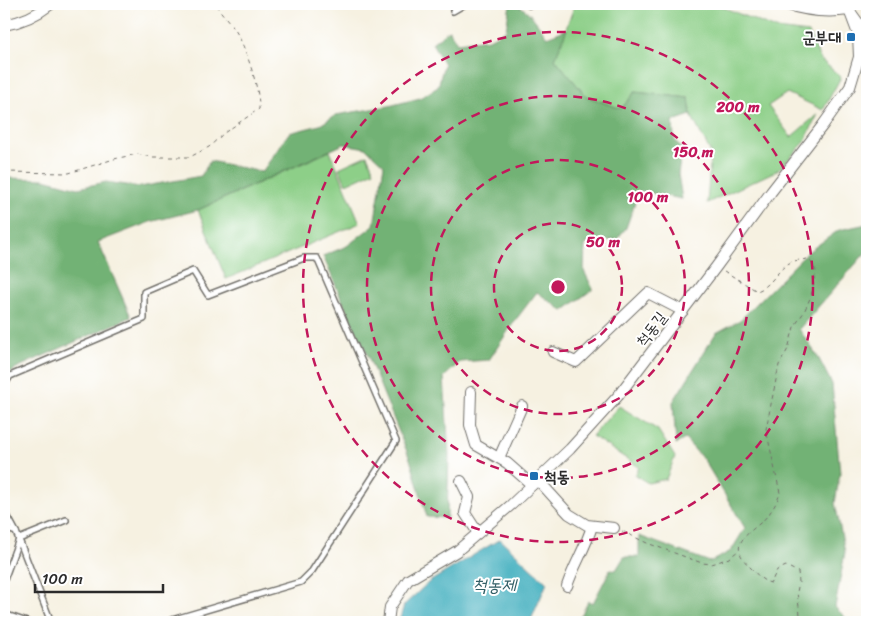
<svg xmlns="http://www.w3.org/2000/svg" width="871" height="626" viewBox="0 0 871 626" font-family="Sriracha,'Poor Story',sans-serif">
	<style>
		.green { fill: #8dcf88; stroke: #5c7d5a }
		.forest { fill: #72b274; stroke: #4e6e50 }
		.water { fill: #40aebe; stroke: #366c74 }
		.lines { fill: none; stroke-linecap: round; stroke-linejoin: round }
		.lane-casing { stroke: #72706b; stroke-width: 8 }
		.street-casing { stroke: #72706b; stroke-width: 12 }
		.path { stroke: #72706b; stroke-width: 1; stroke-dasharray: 4 4; stroke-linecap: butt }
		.lane { stroke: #fff; stroke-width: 5 }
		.street { stroke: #fff; stroke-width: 10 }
		.ring { fill: none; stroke: #c2185b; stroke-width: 2.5; stroke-dasharray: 9 6 }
		.poi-dot { fill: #1f6fb2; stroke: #fff; stroke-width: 2 }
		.labels { text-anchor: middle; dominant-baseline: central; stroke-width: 4; stroke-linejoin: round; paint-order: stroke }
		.poi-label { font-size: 16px; font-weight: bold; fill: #2b2b2b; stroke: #fff; text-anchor: end }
		.street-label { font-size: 16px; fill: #2b2b2b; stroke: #fff }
		.water-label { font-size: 18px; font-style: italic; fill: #335f66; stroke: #fff }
		.centre { fill: #c2185b; stroke: #fff; stroke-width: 2.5 }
		.ring-label { font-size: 15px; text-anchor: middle; font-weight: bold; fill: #c2185b; stroke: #fff; stroke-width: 4; stroke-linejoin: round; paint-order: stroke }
	</style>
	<rect width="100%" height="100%" fill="#fff"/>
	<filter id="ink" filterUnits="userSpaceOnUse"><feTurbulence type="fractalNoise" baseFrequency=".02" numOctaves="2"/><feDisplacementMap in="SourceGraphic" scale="10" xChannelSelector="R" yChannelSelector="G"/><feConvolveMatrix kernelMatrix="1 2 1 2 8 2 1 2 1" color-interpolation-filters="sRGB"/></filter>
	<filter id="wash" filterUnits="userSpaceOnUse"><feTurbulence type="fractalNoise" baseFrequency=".0096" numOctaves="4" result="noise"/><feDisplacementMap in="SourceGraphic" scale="20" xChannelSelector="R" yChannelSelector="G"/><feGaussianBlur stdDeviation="1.12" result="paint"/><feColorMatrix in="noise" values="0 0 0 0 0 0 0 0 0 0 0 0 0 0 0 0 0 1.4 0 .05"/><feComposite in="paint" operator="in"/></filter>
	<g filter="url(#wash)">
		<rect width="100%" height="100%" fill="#f6f1e1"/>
		<g class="green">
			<path d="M575,4H715L776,29L809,33L820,59L841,77L823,110L787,93L768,106L791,137L818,114L804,143L778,170L707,203L711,153L691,115L689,98L635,92L621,109L586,96L555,59Z"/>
			<path d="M330,151L360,223L226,279L198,210Z"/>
			<path d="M367,155L374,171L346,184L339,168Z"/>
			<path d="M619,406L658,430L675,457L666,479L648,483L635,475L639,467L592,436Z"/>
		</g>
		<g class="forest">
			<path d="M510,4C527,4 538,25 547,37L567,29L555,59L586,96L621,109L635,92L689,98L691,115L673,121L674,139L682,149L678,174L682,199L639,191L626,228L617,239L585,244L584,271L593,289L563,311L537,292L514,322L489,360L460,362L444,377L449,456L447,518L427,517L410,459L366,351L349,316L323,256L347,246L374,225L384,165L366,148L344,144L198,210L150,222L98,242L131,317L16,368L4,381V178L44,179L78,188L106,182L140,187L201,176L210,161L262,172L289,133L320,125L336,115L389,106L420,98L438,87L444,64L432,43L449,30L457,43L489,39L506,30Z"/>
			<path d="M867,224V251L799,329L818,357L832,384L840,473L835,503L845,552L835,607L850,622H578L588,601L593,603L610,570H616L624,557H639V536L710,562L731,551L745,528L704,460L685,439L676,444L673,402L716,333L740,320L808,252L839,230Z"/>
		</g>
		<path class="water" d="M500,539L547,583L530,622H399L404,605L429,582Z"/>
	</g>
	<g filter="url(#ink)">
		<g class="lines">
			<defs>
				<g id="lane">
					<path d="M528,4L529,5"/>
					<path d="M453,11L465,4"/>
					<path d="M4,386L10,376L144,319V292L193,271L208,295L304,258H317L396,441L312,571L301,582L165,622"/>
					<path d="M4,510L16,532"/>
					<path d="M4,528L16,532L51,622"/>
					<path d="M4,580L19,539L66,520"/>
					<path d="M4,614L27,622"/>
				</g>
				<g id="street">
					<path d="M785,4C806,11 828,13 849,10L867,35"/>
					<path d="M4,25C22,22 37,15 51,4"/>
					<path d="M553,352L576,362L648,293L683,311"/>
					<path d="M471,392L470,425L476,445L507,463L532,485"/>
					<path d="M499,458L522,406"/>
					<path d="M538,480L569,514L587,525L614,528"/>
					<path d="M461,481L469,497L465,513L478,533"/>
					<path d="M567,586C574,565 586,547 592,526"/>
					<path d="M388,622L390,607L408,580L457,551L511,505L570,449L618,396L716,267L771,192L823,125L850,87L859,57L858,34L849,10L844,4"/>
				</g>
			</defs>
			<use href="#lane" class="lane-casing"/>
			<use href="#street" class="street-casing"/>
			<g class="path">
				<path d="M4,172L69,173L114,159L137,154L151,157H190L209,147L224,133L259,109C260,90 247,52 238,35C232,24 222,14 215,4"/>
				<path d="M724,271L757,291C772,286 777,269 791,262C796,260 802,260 807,259L812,263L816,271L811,296L804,312L794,327L788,349L779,365L766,429L780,493C777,504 768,517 759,524C741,539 730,547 750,567C757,574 761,581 771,583L777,570L786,566L798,572L799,582L797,592L801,622"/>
				<path d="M622,531L647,543L702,563L712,564L729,558L738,551"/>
			</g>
			<use href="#lane" class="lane"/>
			<use href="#street" class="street"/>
		</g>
	</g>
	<g class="ring">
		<circle cx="558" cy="287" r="64"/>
		<circle cx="558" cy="287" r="127"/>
		<circle cx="558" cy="287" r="191"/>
		<circle cx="558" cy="287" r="255"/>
	</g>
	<g class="poi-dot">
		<rect x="846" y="32" width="10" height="10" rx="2.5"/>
		<rect x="529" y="471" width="10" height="10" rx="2.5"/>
	</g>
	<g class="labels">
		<g class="poi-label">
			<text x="841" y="37">군부대</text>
			<text x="544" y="476" text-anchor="start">척동</text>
		</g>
		<g class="street-label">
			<text transform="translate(651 329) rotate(-53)">척동길</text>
		</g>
		<g class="water-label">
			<text x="494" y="585">척동제</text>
		</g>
	</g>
	<circle cx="558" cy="287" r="8" class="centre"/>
	<g class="ring-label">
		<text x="738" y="112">200 m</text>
		<text x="693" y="157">150 m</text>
		<text x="648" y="202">100 m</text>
		<text x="603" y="247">50 m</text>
	</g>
	<rect width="871" height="626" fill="none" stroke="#fff" stroke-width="20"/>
	<path d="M35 584v8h128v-8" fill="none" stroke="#2b2b2b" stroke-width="2.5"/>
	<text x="42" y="584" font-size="15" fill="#2b2b2b" stroke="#ffffff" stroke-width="4" paint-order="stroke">100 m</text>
</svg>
